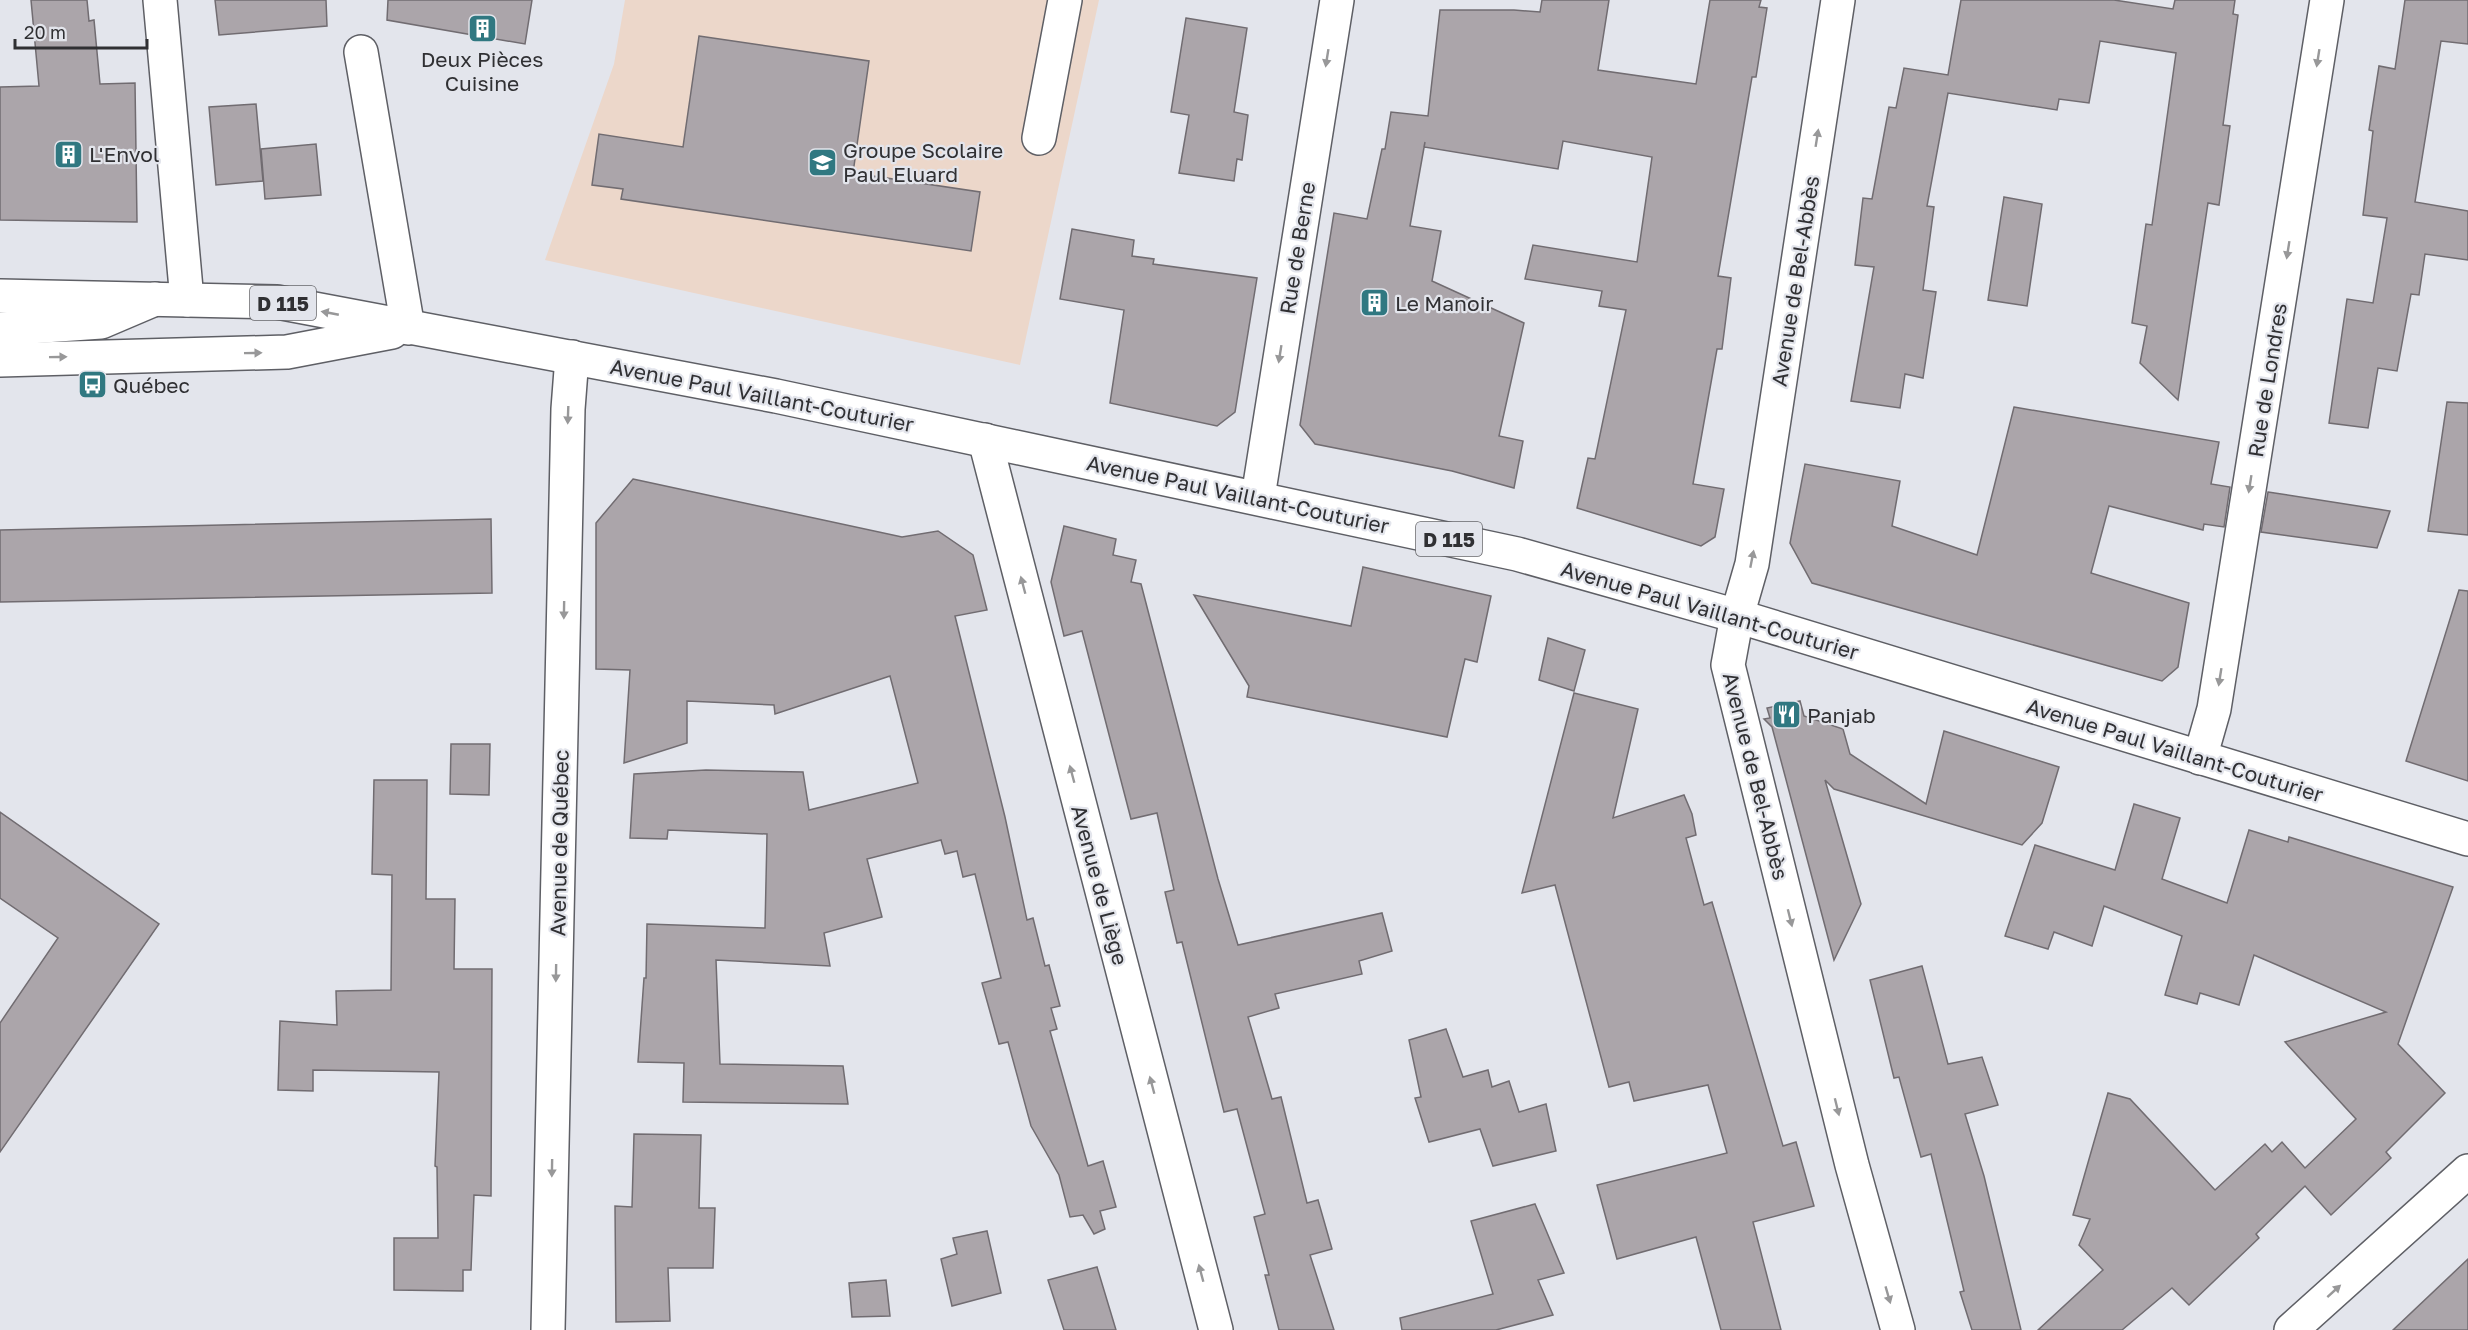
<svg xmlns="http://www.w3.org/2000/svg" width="2468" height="1330" viewBox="0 0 2468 1330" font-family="'Golos Text',sans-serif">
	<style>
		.education { fill: #ecd7ca }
		.building { fill: #aba5aa; stroke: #716c71; stroke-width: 1.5 }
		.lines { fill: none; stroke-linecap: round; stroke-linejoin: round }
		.minor-casing { stroke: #5e5f65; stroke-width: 36 }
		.major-casing { stroke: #5e5f65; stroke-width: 36 }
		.minor { stroke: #fff; stroke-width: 33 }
		.major { stroke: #fff; stroke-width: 33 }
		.oneway { fill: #989899 }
		.labels { text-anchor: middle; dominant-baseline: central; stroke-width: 4.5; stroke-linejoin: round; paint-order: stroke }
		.shield { fill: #e3e5ec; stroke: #66666a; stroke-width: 1.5 }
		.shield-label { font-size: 20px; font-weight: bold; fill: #303033 }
		.poi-label { font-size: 21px; fill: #303033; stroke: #e3e5ec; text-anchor: start }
		.street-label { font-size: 21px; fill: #303033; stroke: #e3e5ec }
	</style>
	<rect width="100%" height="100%" fill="#e3e5ec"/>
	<path class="education" d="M625,0H1099L1020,365L545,260L614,64Z"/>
	<g class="building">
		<path d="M31,0H87L89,21L94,20L100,84L135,83L137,222L0,220V87L39,86Z"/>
		<path d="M215,0H326L327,26L219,35Z"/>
		<path d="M388,0H532L525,44L387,20Z"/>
		<path d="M1542,0H1609L1598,70L1696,84L1710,0H1761L1759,7L1767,8L1756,77H1752L1718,276L1731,278L1722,349H1717L1693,484L1724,489L1715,537L1701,546L1577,508L1588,458L1595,459L1626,310L1599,306L1602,291L1525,279L1533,245L1637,262L1652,157L1563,141L1558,169L1424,147L1425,142L1410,226L1441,231L1432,281L1524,323L1499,436L1523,441L1514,488L1452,471L1315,444L1300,425L1334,213L1367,219L1382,149H1385L1391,112L1428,116L1440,10H1514L1540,12Z"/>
		<path d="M1961,0H2114L2173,9L2175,0H2235L2233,14L2238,15L2223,125L2230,126L2219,205L2208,203L2178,400L2140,363L2147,326L2132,323L2146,224L2152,225L2176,53L2100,41L2089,103L2059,99L2057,110L1948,93L1927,206L1934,207L1923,290L1936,292L1923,378L1905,374L1900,408L1851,401L1874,267L1855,265L1863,198L1872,199L1889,107L1896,108L1904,68L1948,75Z"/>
		<path d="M2405,0H2468V44L2441,41L2415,202L2468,211V260L2425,254L2419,295L2411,294L2397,371L2378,368L2368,428L2329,423L2347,299L2373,303L2387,218L2363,215L2373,131L2369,130L2379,66L2395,69Z"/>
		<path d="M1186,18L1247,28L1234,112L1248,115L1242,160L1237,159L1234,181L1179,173L1189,115L1171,112Z"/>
		<path d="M699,36L869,61L853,173L980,192L971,251L621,199L623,189L592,185L599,134L683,147Z"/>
		<path d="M256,104L263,181L216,185L209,107Z"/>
		<path d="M316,144L321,195L265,199L261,149Z"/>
		<path d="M2004,197L2042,204L2027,306L1988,300Z"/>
		<path d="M1072,229L1134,240L1132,256L1154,259L1153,264L1257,278L1235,412L1217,426L1110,403L1124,310L1060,299Z"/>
		<path d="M2447,402L2468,403V535L2428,531Z"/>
		<path d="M2014,407L2219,442L2211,484L2230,487L2224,527L2204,524L2203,530L2109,506L2091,573L2189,603L2178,667L2162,681L1812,583L1790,543L1805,464L1900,481L1892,526L1977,555Z"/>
		<path d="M633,479L902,537L938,531L973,555L987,610L955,616L1005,817L1027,920L1033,918L1045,966L1049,965L1060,1006L1051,1008L1057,1029L1050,1031L1088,1166L1103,1161L1116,1207L1100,1211L1105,1229L1094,1234L1083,1215L1070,1217L1059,1175L1031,1126L1008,1042L999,1044L982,983L1001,978L975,874L963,877L957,851L945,854L941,840L867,859L882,917L824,933L830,966L716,960L720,1064L843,1066L848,1104L683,1102L684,1063L638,1062L644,978H646L647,924L765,928L767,834L668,830L667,839L630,838L634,774L706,770L803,772L809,810L918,783L890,676L775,714L774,705L687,701V743L624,763L630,670L596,669V523Z"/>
		<path d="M2268,492L2390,511L2377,548L2261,532Z"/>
		<path d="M491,519L492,593L0,602V530Z"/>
		<path d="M1064,526L1116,539L1113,555L1136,560L1131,582L1141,584L1218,879L1238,945L1382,913L1392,951L1359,961L1362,974L1275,994L1279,1008L1248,1017L1272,1099L1281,1097L1307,1203L1318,1200L1332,1249L1310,1255L1334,1330H1279L1265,1275H1269L1254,1217L1265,1214L1237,1109L1224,1112L1182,942L1177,943L1165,892L1174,890L1157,813L1131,819L1082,631L1064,636L1051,582Z"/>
		<path d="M1363,567L1491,596L1477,662L1465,659L1447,737L1247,697L1249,686L1194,595L1351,626Z"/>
		<path d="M2459,590L2468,591V781L2406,761Z"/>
		<path d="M1548,638L1585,650L1574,691L1539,680Z"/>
		<path d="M1574,693L1638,709L1613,818L1684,795L1692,814L1696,835L1686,838L1704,905L1712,902L1783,1146L1796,1142L1814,1206L1753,1222L1781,1330H1721L1696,1237L1617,1259L1597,1185L1727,1153L1708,1085L1634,1101L1629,1082L1609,1087L1555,885L1522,893Z"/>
		<path d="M1800,701L1804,716L1843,729L1850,754L1926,804L1944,731L2059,767L2042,823L2022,845L1834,789L1825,780L1861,904L1834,960L1772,727L1764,719L1770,718L1767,708Z"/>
		<path d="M451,744H490L489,795L450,794Z"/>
		<path d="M374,780H427L426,899H455L454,969H492L491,1196L474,1195L471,1270H463V1291L394,1290V1238H438L437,1167L435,1166L439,1072L313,1070V1091L278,1090L280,1021L337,1025L336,991L391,990L392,875L372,874Z"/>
		<path d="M2134,804L2180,818L2162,879L2227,903L2249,830L2288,842L2289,837L2453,887L2398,1044L2445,1093L2386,1152L2391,1158L2331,1215L2305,1186L2256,1234L2259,1238L2189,1305L2172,1288L2122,1330H2038L2103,1270L2079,1245L2090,1219L2073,1215L2108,1093L2130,1099L2215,1190L2265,1144L2272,1152L2282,1142L2305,1168L2356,1119L2285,1042L2386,1012L2254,955L2239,1005L2200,993L2197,1004L2165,995L2182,936L2104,906L2092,946L2054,932L2048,949L2005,936L2035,845L2115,870Z"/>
		<path d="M0,812L159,924L0,1152V1023L58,938L0,898Z"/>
		<path d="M1922,966L1948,1064L1982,1057L1998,1105L1965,1114L1984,1176L2021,1330H1972L1960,1292L1964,1291L1931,1154L1921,1157L1899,1077L1894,1078L1870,980Z"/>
		<path d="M1446,1029L1463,1077L1488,1070L1492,1087L1509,1081L1519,1112L1546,1104L1556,1151L1493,1166L1480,1129L1429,1142L1415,1098L1421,1097L1409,1040Z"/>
		<path d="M634,1134L701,1135L699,1208H715L713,1268H668L670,1321L616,1322L615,1206L632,1207Z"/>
		<path d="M1535,1204L1564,1273L1538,1280L1553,1315L1496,1330H1402L1400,1318L1493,1294L1471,1221Z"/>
		<path d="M987,1231L1001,1293L952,1306L941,1259L957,1254L953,1238Z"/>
		<path d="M2468,1259V1330H2393Z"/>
		<path d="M1097,1267L1116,1330H1064L1048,1280Z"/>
		<path d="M886,1280L890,1316L852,1317L849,1283Z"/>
	</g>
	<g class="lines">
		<defs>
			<g id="minor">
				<path d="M160,0L187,300"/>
				<path d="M1838,0L1752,564L1737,616L1728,665L1852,1165L1898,1330"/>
				<path d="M361,52L408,328"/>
				<path d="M1039,138L1065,0"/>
				<path d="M0,329L101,322L155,299"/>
				<path d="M985,440L1216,1330"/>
				<path d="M1258,497L1337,0"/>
				<path d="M2200,758L2214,709L2327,0"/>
				<path d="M548,1330L568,409L572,357"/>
				<path d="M2291,1330L2468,1171"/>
			</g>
			<g id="major">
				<path d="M0,296L277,302L776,396L1517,554L1737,616L2468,839"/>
				<path d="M0,360L287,352L392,332"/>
			</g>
		</defs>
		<use href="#minor" class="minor-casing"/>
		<use href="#major" class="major-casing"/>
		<use href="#minor" class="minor"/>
		<use href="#major" class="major"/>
	</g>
	<defs><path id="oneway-solid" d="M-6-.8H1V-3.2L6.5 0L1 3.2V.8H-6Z" transform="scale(1.5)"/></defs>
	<g class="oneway">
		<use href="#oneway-solid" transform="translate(1327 58) rotate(99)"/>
		<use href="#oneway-solid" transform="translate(2318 58) rotate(99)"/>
		<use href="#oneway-solid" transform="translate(1817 138) rotate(-81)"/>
		<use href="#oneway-solid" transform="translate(2288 250) rotate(99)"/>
		<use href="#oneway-solid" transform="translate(330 313) rotate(-169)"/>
		<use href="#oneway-solid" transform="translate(253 353) rotate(-1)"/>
		<use href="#oneway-solid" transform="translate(1280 354) rotate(99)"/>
		<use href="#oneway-solid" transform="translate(58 357) rotate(-1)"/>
		<use href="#oneway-solid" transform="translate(568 415) rotate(92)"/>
		<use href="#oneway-solid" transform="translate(2250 484) rotate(99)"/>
		<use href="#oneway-solid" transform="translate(1752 559) rotate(-79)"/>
		<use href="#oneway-solid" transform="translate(1023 585) rotate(-105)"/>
		<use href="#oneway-solid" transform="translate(564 610) rotate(91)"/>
		<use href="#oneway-solid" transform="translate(2220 677) rotate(99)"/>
		<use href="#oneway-solid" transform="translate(1072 774) rotate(-105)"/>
		<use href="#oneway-solid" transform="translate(1790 918) rotate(76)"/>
		<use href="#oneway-solid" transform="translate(556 973) rotate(91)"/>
		<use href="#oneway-solid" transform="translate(1152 1085) rotate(-105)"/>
		<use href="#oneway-solid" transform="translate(1837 1107) rotate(76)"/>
		<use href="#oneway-solid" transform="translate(552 1168) rotate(91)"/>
		<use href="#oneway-solid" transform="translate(1201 1273) rotate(-105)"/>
		<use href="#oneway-solid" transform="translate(2334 1291) rotate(-42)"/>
		<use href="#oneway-solid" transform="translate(1888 1295) rotate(74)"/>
	</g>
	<defs>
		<symbol id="building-square" viewBox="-11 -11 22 22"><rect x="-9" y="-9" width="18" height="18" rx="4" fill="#307881" stroke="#e3e5ec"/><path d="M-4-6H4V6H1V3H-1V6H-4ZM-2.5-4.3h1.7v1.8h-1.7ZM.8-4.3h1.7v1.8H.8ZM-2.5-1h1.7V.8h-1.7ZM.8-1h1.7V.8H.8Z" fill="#fff"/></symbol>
		<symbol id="school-square" viewBox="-11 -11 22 22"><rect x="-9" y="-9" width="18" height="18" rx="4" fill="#307881" stroke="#e3e5ec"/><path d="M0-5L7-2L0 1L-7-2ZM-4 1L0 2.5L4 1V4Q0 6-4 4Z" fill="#fff"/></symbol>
		<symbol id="bus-square" viewBox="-11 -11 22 22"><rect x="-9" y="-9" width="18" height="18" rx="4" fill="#307881" stroke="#e3e5ec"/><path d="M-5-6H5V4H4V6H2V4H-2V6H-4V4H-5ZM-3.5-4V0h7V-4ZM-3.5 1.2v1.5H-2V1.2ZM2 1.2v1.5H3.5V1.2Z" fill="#fff"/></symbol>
		<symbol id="restaurant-square" viewBox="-11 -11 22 22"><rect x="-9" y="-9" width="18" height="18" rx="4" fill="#307881" stroke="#e3e5ec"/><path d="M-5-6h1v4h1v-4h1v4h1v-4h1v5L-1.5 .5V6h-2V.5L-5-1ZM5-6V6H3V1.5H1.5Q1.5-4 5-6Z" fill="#fff"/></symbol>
	</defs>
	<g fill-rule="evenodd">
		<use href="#building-square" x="466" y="12" width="33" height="33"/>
		<use href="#building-square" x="52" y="138" width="33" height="33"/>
		<use href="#school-square" x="806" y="146" width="33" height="33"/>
		<use href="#building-square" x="1358" y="286" width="33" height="33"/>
		<use href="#bus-square" x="76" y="368" width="33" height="33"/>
		<use href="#restaurant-square" x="1770" y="698" width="33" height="33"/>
	</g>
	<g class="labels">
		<g class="shield">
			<rect x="250" y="286" width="66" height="34" rx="4.5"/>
			<rect x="1416" y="522" width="66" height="34" rx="4.5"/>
		</g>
		<g class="shield-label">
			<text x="283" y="303">D 115</text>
			<text x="1449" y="539">D 115</text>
		</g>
		<g class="poi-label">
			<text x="482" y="59" text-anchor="middle">Deux Pièces<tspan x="482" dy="24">Cuisine</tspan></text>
			<text x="843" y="150">Groupe Scolaire<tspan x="843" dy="24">Paul Eluard</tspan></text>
			<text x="89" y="154">L'Envol</text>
			<text x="1395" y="303">Le Manoir</text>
			<text x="113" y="385">Québec</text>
			<text x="1807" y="715">Panjab</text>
		</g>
		<g class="street-label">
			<text transform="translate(1297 248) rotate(-81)">Rue de Berne</text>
			<text transform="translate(1795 281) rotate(-81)">Avenue de Bel-Abbès</text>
			<text transform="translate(2267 380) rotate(-81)">Rue de Londres</text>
			<text transform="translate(762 395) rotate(11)">Avenue Paul Vaillant-Couturier</text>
			<text transform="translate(1238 494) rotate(12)">Avenue Paul Vaillant-Couturier</text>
			<text transform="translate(1710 610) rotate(16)">Avenue Paul Vaillant-Couturier</text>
			<text transform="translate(2175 750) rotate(17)">Avenue Paul Vaillant-Couturier</text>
			<text transform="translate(1756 776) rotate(76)">Avenue de Bel-Abbès</text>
			<text transform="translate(559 843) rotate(-89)">Avenue de Québec</text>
			<text transform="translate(1100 885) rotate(75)">Avenue de Liège</text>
		</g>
	</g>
	<path d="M15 39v9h132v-9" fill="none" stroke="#303033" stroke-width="3"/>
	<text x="24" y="39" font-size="18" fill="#303033" stroke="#e3e5ec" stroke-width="4.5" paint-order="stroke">20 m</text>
</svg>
